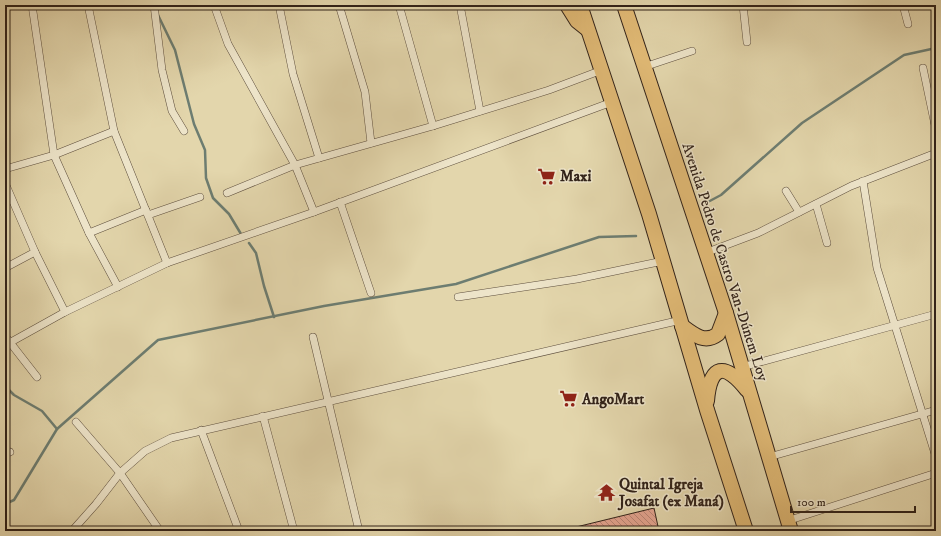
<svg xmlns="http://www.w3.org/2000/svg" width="941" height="536" viewBox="0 0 941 536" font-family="'IM FELL DW Pica',serif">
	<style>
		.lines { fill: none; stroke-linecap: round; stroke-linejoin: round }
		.stream { stroke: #6d7d71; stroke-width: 2.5 }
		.building { fill: url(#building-back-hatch); stroke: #312219 }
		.street-casing { stroke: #5e4f3e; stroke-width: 8 }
		.highway-casing { stroke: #312219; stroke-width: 16 }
		.street { stroke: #ede4c9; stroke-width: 7 }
		.highway { stroke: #e2bb76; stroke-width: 14 }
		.labels { text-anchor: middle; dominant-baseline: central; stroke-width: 3; stroke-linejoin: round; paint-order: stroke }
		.poi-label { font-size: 15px; font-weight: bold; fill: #312219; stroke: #ede4c9; text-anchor: start }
		.street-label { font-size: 15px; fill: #312219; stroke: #ede4c9 }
	</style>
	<defs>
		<pattern id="building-back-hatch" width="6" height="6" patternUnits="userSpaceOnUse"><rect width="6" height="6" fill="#e5a591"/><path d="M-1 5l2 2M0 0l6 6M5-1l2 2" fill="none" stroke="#ba8676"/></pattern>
	</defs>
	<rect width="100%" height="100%" fill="#e3d6ac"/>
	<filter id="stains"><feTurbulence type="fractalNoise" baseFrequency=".005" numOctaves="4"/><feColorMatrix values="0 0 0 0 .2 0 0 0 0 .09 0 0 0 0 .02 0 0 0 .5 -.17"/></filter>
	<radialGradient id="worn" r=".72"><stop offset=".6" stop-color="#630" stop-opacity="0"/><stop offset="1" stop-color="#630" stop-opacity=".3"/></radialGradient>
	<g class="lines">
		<g class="stream">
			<path d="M143,5L154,10"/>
			<path d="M157,13L175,50L194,124L205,150L206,178L213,198L229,214L241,234"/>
			<path d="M706,203L721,195L802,123L904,55L936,48"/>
			<path d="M249,243L256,253L264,286L274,317"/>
			<path d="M5,386L14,395L42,411L57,429"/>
			<path d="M5,504L14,500L57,429L158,340L324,306L456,284L599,237L636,236"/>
		</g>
	</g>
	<path class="building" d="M654,508L659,531H572V528Z"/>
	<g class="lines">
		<defs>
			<g id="street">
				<path d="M32,5L54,155L89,233L118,287"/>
				<path d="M88,5L114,131L167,263"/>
				<path d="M154,5L162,70L172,111L184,131"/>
				<path d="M214,5L228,44L295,165L314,212"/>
				<path d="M279,5L293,74L319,158"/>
				<path d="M339,5L365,92L371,143"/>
				<path d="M399,5L433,126"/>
				<path d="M460,5L480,111"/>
				<path d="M743,5L747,42"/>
				<path d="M903,5L908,24"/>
				<path d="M644,67L692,51"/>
				<path d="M923,68L936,130"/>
				<path d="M5,169L54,155L114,131"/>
				<path d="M863,181L877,268L936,457"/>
				<path d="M5,183L35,252L65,312"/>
				<path d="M786,191L799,212"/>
				<path d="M227,193L295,165L433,126L549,90L602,70"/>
				<path d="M340,202L371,293"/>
				<path d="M816,204L827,243"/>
				<path d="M148,215L200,197"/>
				<path d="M89,233L146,210"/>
				<path d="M705,253L758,233L851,186L936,153"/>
				<path d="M5,268L35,252"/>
				<path d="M458,297L577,279L663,261"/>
				<path d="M5,336L37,377"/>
				<path d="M313,337L359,531"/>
				<path d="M11,342L65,312L167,263L314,212L612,102"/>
				<path d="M742,367L936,314"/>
				<path d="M263,416L294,531"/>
				<path d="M76,422L120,473L160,531"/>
				<path d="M201,430L239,531"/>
				<path d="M5,454L10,452"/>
				<path d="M769,457L936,410"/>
				<path d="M787,521L936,473"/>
				<path d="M72,531L96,504L120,473L145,451L171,438L681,320"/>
			</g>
			<g id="highway">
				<path d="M567,5L577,21L587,29"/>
				<path d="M580,5L649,214L707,410L746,531"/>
				<path d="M624,5L726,313L791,531"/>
				<path d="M682,326C694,335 705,344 718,334L726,313"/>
				<path d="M707,401C710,364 725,362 747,390"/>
			</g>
		</defs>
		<use href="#street" class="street-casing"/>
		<use href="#highway" class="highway-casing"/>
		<use href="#street" class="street"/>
		<use href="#highway" class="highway"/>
	</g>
	<defs>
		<symbol id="supermarket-bare" viewBox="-9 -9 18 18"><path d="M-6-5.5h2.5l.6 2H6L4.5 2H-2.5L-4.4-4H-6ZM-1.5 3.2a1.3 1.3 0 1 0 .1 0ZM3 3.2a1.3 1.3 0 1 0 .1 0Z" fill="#8f2418" stroke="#ede4c9" stroke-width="2.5" paint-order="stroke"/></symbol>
		<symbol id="temple-bare" viewBox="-9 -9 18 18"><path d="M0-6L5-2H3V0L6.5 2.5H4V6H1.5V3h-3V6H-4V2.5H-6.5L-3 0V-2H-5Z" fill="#8f2418" stroke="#ede4c9" stroke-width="2.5" paint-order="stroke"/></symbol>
	</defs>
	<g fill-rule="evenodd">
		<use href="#supermarket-bare" x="534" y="164" width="25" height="25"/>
		<use href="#supermarket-bare" x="556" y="386" width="25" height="25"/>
		<use href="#temple-bare" x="594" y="480" width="25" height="25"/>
	</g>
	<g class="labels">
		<g class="poi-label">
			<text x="560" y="176">Maxi</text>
			<text x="582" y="399">AngoMart</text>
			<text x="619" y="484">Quintal Igreja<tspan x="619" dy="17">Josafat (ex Maná)</tspan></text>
		</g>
		<g class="street-label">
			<text transform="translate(725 262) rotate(72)">Avenida Pedro de Castro Van-Dúnem Loy</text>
		</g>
	</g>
	<rect width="941" height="536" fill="none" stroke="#e3d6ac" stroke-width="20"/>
	<rect x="6" y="6" width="929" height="524" fill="none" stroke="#312219" stroke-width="2"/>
	<rect x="10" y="10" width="921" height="516" fill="none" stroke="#312219"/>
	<path d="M791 506v6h124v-6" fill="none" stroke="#312219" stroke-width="2"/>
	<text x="797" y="506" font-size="12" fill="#312219" stroke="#ede4c9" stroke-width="3" paint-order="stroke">100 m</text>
	<rect width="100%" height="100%" filter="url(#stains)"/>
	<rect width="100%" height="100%" fill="url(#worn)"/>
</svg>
